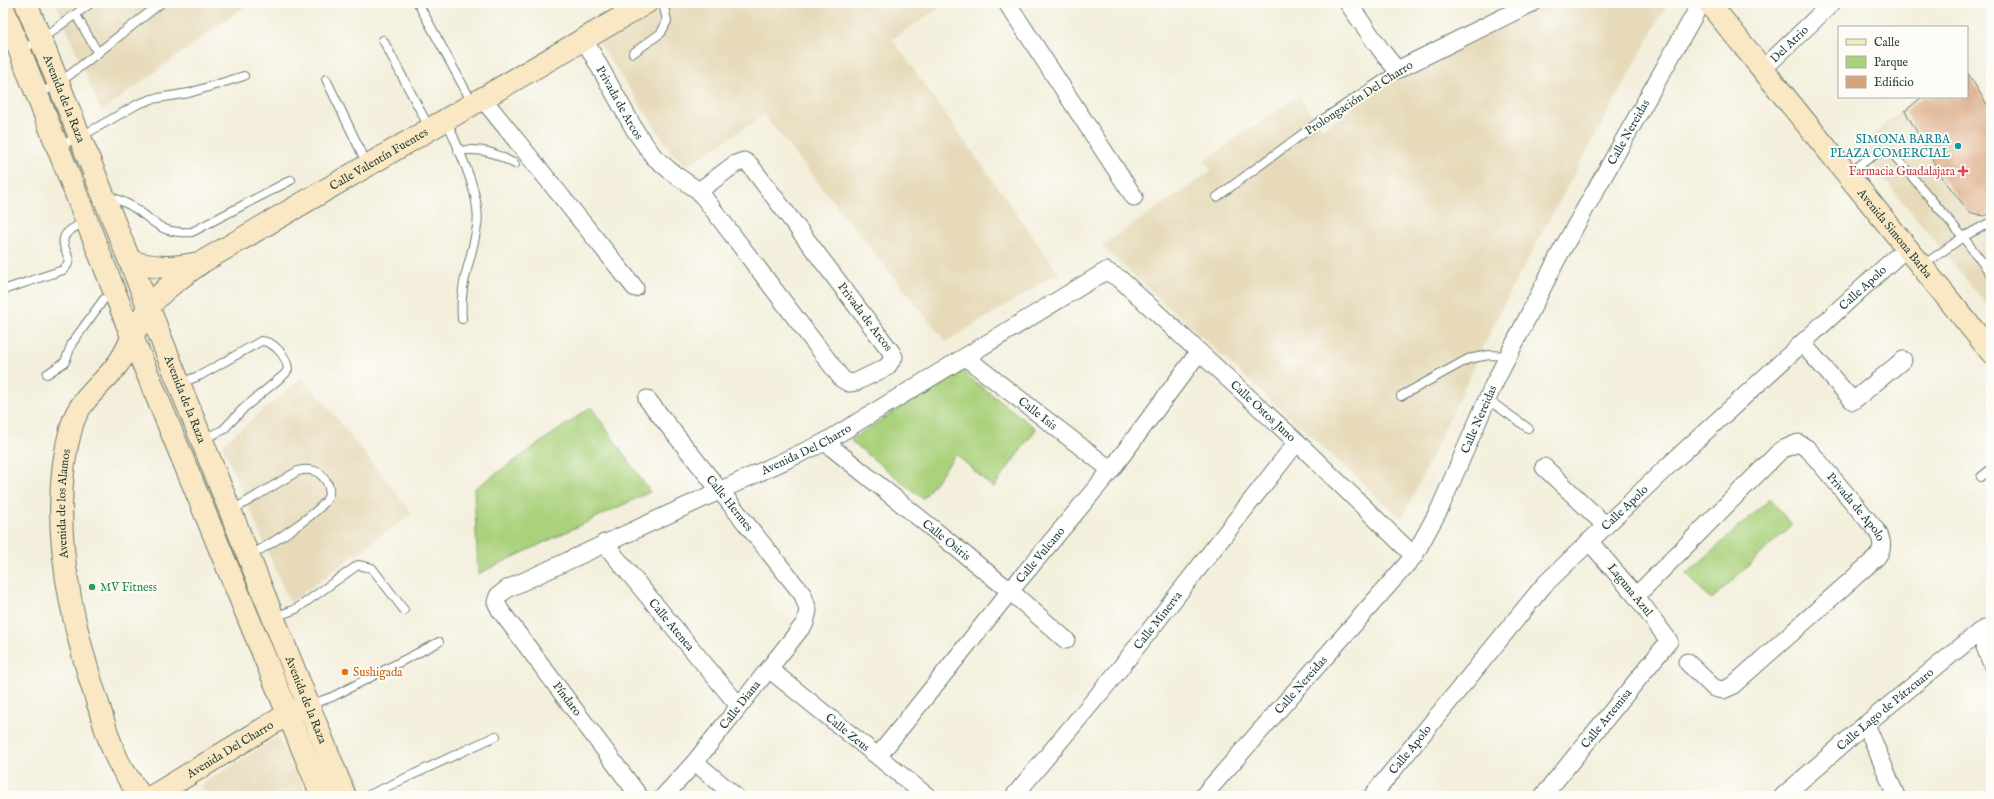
<svg xmlns="http://www.w3.org/2000/svg" width="1994" height="799" viewBox="0 0 1994 799" font-family="'IM FELL English',serif">
	<style>
		.built { fill: #e6daba }
		.green { fill: #aad17b; stroke: #648758 }
		.building { fill: #d8a37b }
		.lines { fill: none; stroke-linecap: round; stroke-linejoin: round }
		.lane-casing { stroke: #697b6f; stroke-width: 10 }
		.street-casing { stroke: #697b6f; stroke-width: 19 }
		.secondary-casing { stroke: #697b6f; stroke-width: 24 }
		.lane { stroke: #fff; stroke-width: 8 }
		.street { stroke: #fff; stroke-width: 17 }
		.secondary { stroke: #fae7c3; stroke-width: 22 }
		.culture-dot { fill: #0f9aa8; stroke: #fdfcf7; stroke-width: 1.5 }
		.health-dot { fill: #e0444e; stroke: #fdfcf7; stroke-width: 1.5 }
		.leisure-dot { fill: #2e9e5b; stroke: #fdfcf7; stroke-width: 1.5 }
		.food-dot { fill: #e8710a; stroke: #fdfcf7; stroke-width: 1.5 }
		.labels { text-anchor: middle; dominant-baseline: central; stroke-width: 4; stroke-linejoin: round; paint-order: stroke }
		.street-label { font-size: 12px; fill: #1f3d34; stroke: #fdfcf7 }
		.culture-label { font-size: 12px; fill: #0d838f; stroke: #fdfcf7; text-anchor: end }
		.health-label { font-size: 12px; fill: #be3a42; stroke: #fdfcf7; text-anchor: end }
		.leisure-label { font-size: 12px; fill: #27864d; stroke: #fdfcf7; text-anchor: start }
		.food-label { font-size: 12px; fill: #c56008; stroke: #fdfcf7; text-anchor: start }
	</style>
	<rect width="100%" height="100%" fill="#fdfcf7"/>
	<filter id="ink" filterUnits="userSpaceOnUse"><feTurbulence type="fractalNoise" baseFrequency=".025" numOctaves="2"/><feDisplacementMap in="SourceGraphic" scale="8" xChannelSelector="R" yChannelSelector="G"/><feConvolveMatrix kernelMatrix="1 2 1 2 8 2 1 2 1" color-interpolation-filters="sRGB"/></filter>
	<filter id="wash" filterUnits="userSpaceOnUse"><feTurbulence type="fractalNoise" baseFrequency=".012" numOctaves="4" result="noise"/><feDisplacementMap in="SourceGraphic" scale="16" xChannelSelector="R" yChannelSelector="G"/><feGaussianBlur stdDeviation="0.9" result="paint"/><feColorMatrix in="noise" values="0 0 0 0 0 0 0 0 0 0 0 0 0 0 0 0 0 1.4 0 .05"/><feComposite in="paint" operator="in"/></filter>
	<g filter="url(#wash)">
		<rect width="100%" height="100%" fill="#f3efdc"/>
		<g class="built">
			<path d="M56,3H249L101,112Z"/>
			<path d="M664,3H947L892,39L1059,273L946,342L764,115L687,166L671,151L599,43Z"/>
			<path d="M1537,3H1668L1508,295L1402,519L1101,246L1212,171L1205,160L1299,95L1322,129L1418,59Z"/>
			<path d="M1973,77L1991,107V310L1858,147L1916,97H1967V78Z"/>
			<path d="M303,376L412,513L290,603L222,445Z"/>
			<path d="M278,736L305,789L292,796H207L200,786Z"/>
		</g>
		<g class="green">
			<path d="M960,370L1036,429L993,488L956,454L923,499L850,440Z"/>
			<path d="M591,407L650,492L478,574L474,489Z"/>
			<path d="M1770,499L1792,525L1711,600L1687,574Z"/>
		</g>
		<g id="blocks">
			<path class="building" d="M1967,72L1991,111V212L1984,216L1969,212L1944,180L1905,111L1922,97H1967Z"/>
		</g>
	</g>
	<g filter="url(#ink)">
		<use href="#blocks" fill-opacity="0" stroke="#697b6f" stroke-width="1"/>
		<g class="lines">
			<defs>
				<g id="lane">
					<path d="M418,3L473,104"/>
					<path d="M76,15L98,53"/>
					<path d="M383,40L430,129"/>
					<path d="M20,50L40,40L91,3"/>
					<path d="M633,53L661,33L667,21L663,3"/>
					<path d="M326,79L367,164"/>
					<path d="M38,94L58,84L161,3"/>
					<path d="M447,121C458,149 482,196 477,226C472,261 459,281 462,319"/>
					<path d="M58,146L80,137L138,104L152,99L189,93L244,76"/>
					<path d="M458,151C484,148 493,152 515,164"/>
					<path d="M1849,174C1861,165 1876,148 1892,153L1963,237L1991,274"/>
					<path d="M107,195C116,199 125,202 133,207C157,223 160,234 192,232L291,180"/>
					<path d="M1217,197L1316,124L1397,70"/>
					<path d="M1922,266L1963,237L1987,224L1991,223"/>
					<path d="M3,290L63,270C77,258 60,251 64,238C66,230 80,225 86,221"/>
					<path d="M47,374L65,362L72,343L104,299L115,295"/>
					<path d="M181,383L201,375L261,341C274,341 287,357 288,369L285,374L244,408L223,430L203,439"/>
					<path d="M1401,396L1468,359L1489,355L1508,356"/>
					<path d="M1487,399L1528,428"/>
					<path d="M1981,477L1991,469"/>
					<path d="M231,511L298,471C306,469 317,469 323,477C328,482 331,490 328,497C323,511 265,548 250,555"/>
					<path d="M275,617L296,609L358,565L372,568L404,610"/>
					<path d="M309,705L332,697L439,642"/>
					<path d="M367,796L496,736"/>
				</g>
				<g id="street">
					<path d="M1007,3L1134,197"/>
					<path d="M1348,3L1381,50L1397,70L1532,3"/>
					<path id="s1" d="M584,39L636,132L654,157L674,174L699,191L842,379L849,383L856,382L887,367L894,357L892,353L750,165L744,161L735,164L699,191"/>
					<path id="s2" d="M1763,69L1832,3"/>
					<path d="M483,99L635,288"/>
					<path d="M1802,343L1853,401L1903,360"/>
					<path id="s3" d="M965,357L1111,470"/>
					<path id="s4" d="M647,399L803,595L808,610L805,623L695,762L664,796"/>
					<path id="s5" d="M825,442L1010,591L1066,640"/>
					<path d="M1544,467L1605,525"/>
					<path id="s6" d="M604,543L739,706"/>
					<path id="s7" d="M1636,596L1781,450L1798,443L1808,449L1877,531C1883,541 1884,549 1876,558L1732,686L1723,690L1714,688L1687,662"/>
					<path d="M1979,632L1991,662"/>
					<path id="s8" d="M769,669L927,796"/>
					<path d="M1866,724L1896,796"/>
					<path id="s9" d="M879,755L1010,591L1111,470L1199,352"/>
					<path d="M695,762L735,796"/>
					<path id="s10" d="M639,796L500,610L496,602L498,596L507,589L825,442L1106,271L1120,279L1297,442L1414,556"/>
					<path id="s11" d="M1014,796L1114,676L1297,442"/>
					<path id="s12" d="M1203,796L1414,556L1440,508L1493,386L1558,257L1701,3"/>
					<path id="s13" d="M1372,796L1544,585L1668,466L1907,247"/>
					<path id="s14" d="M1543,796L1669,641L1636,596L1589,541"/>
					<path id="s15" d="M1783,796L1866,724L1979,632L1991,626"/>
				</g>
				<g id="secondary">
					<path id="s16" d="M26,3L345,796"/>
					<path id="s17" d="M1709,3L1991,352"/>
					<path d="M3,8L133,339L322,796"/>
					<path d="M131,261C154,269 175,268 199,263"/>
					<path id="s18" d="M141,796C133,785 124,773 118,761C110,745 105,727 100,710C71,624 46,514 72,425C79,400 102,385 117,365C128,351 132,335 141,320C154,294 179,279 202,262L646,3"/>
					<path id="s19" d="M153,796L288,714L302,708"/>
				</g>
			</defs>
			<use href="#lane" class="lane-casing"/>
			<use href="#street" class="street-casing"/>
			<use href="#secondary" class="secondary-casing"/>
			<use href="#lane" class="lane"/>
			<use href="#street" class="street"/>
			<use href="#secondary" class="secondary"/>
		</g>
	</g>
	<circle class="culture-dot" cx="1958" cy="146" r="4"/>
	<path class="health-dot" d="M1961 165h4v4h4v4h-4v4h-4v-4h-4v-4h4z"/>
	<circle class="leisure-dot" cx="92" cy="587" r="4"/>
	<circle class="food-dot" cx="345" cy="672" r="4"/>
	<g class="labels">
		<g class="street-label">
			<text stroke="none"><textPath href="#s2" startOffset="36">Del Atrio</textPath></text>
			<text transform="translate(1359 98) rotate(-33)">Prolongación Del Charro</text>
			<text stroke="none"><textPath href="#s16" startOffset="103">Avenida de la Raza</textPath></text>
			<text stroke="none"><textPath href="#s1" startOffset="73">Privada de Arcos</textPath></text>
			<text stroke="none"><textPath href="#s12" startOffset="795">Calle Nereidas</textPath></text>
			<text stroke="none"><textPath href="#s18" startOffset="803">Calle Valentín Fuentes</textPath></text>
			<text stroke="none"><textPath href="#s17" startOffset="296">Avenida Simona Barba</textPath></text>
			<text stroke="none"><textPath href="#s13" startOffset="708">Calle Apolo</textPath></text>
			<text transform="translate(865 317) rotate(53)">Privada de Arcos</text>
			<text stroke="none"><textPath href="#s16" startOffset="427">Avenida de la Raza</textPath></text>
			<text stroke="none"><textPath href="#s10" startOffset="1149">Calle Ostos Juno</textPath></text>
			<text stroke="none"><textPath href="#s3" startOffset="92">Calle Isis</textPath></text>
			<text stroke="none"><textPath href="#s12" startOffset="471">Calle Nereidas</textPath></text>
			<text stroke="none"><textPath href="#s10" startOffset="589">Avenida Del Charro</textPath></text>
			<text stroke="none"><textPath href="#s4" startOffset="133">Calle Hermes</textPath></text>
			<text stroke="none"><textPath href="#s18" startOffset="307">Avenida de los Alamos</textPath></text>
			<text stroke="none"><textPath href="#s13" startOffset="384">Calle Apolo</textPath></text>
			<text stroke="none"><textPath href="#s7" startOffset="311">Privada de Apolo</textPath></text>
			<text stroke="none"><textPath href="#s5" startOffset="156">Calle Osiris</textPath></text>
			<text stroke="none"><textPath href="#s9" startOffset="257">Calle Vulcano</textPath></text>
			<text transform="translate(1630 590) rotate(51)">Laguna Azul</text>
			<text stroke="none"><textPath href="#s11" startOffset="227">Calle Minerva</textPath></text>
			<text stroke="none"><textPath href="#s6" startOffset="106">Calle Atenea</textPath></text>
			<text stroke="none"><textPath href="#s12" startOffset="148">Calle Nereidas</textPath></text>
			<text transform="translate(567 699) rotate(53)">Píndaro</text>
			<text stroke="none"><textPath href="#s16" startOffset="751">Avenida de la Raza</textPath></text>
			<text transform="translate(740 705) rotate(-52)">Calle Diana</text>
			<text stroke="none"><textPath href="#s15" startOffset="134">Calle Lago de Pátzcuaro</textPath></text>
			<text stroke="none"><textPath href="#s14" startOffset="100">Calle Artemisa</textPath></text>
			<text stroke="none"><textPath href="#s8" startOffset="101">Calle Zeus</textPath></text>
			<text stroke="none"><textPath href="#s19" startOffset="90">Avenida Del Charro</textPath></text>
			<text stroke="none"><textPath href="#s13" startOffset="60">Calle Apolo</textPath></text>
		</g>
		<g class="culture-label">
			<text x="1950" y="139">SIMONA BARBA<tspan x="1950" dy="14">PLAZA COMERCIAL</tspan></text>
		</g>
		<g class="health-label">
			<text x="1955" y="171">Farmacia Guadalajara</text>
		</g>
		<g class="leisure-label">
			<text x="100" y="587">MV Fitness</text>
		</g>
		<g class="food-label">
			<text x="353" y="672">Sushigada</text>
		</g>
	</g>
	<rect width="1994" height="799" fill="none" stroke="#fdfcf7" stroke-width="16"/>
	<rect x="1838" y="26" width="130" height="72" fill="#fdfcf7" stroke="#a4b0a9"/>
	<rect x="1846" y="39" width="20" height="6" fill="#fae7c3" stroke="#a4b0a9"/>
	<text x="1874" y="46" font-size="12" fill="#1f3d34">Calle</text>
	<rect x="1846" y="56" width="20" height="12" fill="#aad17b" stroke="#a4b0a9"/>
	<text x="1874" y="66" font-size="12" fill="#1f3d34">Parque</text>
	<rect x="1846" y="76" width="20" height="12" fill="#d8a37b" stroke="#a4b0a9"/>
	<text x="1874" y="86" font-size="12" fill="#1f3d34">Edificio</text>
</svg>
